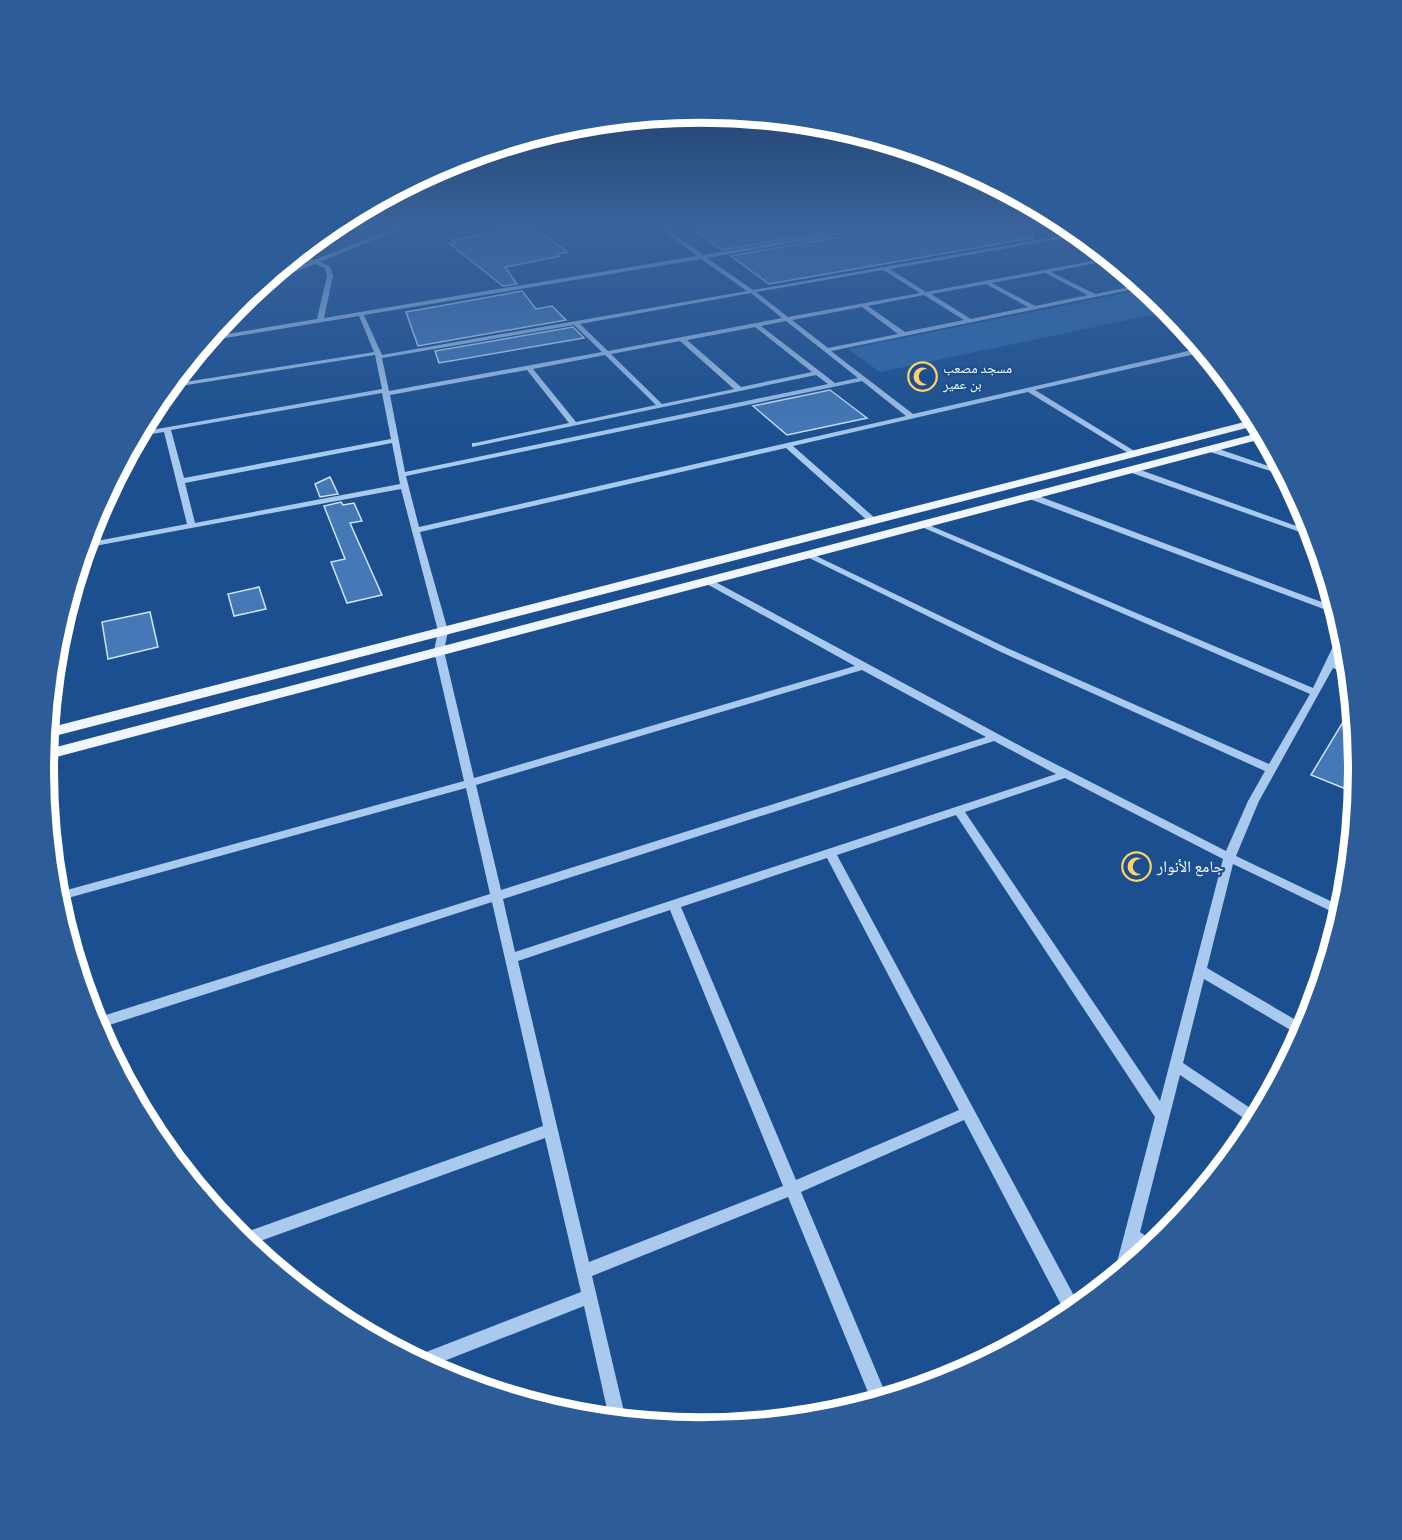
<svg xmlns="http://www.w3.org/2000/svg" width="1402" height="1540" viewBox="0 0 1402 1540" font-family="Signika,'Noto Naskh Arabic',sans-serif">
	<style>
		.green { fill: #2e69ad }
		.building { fill: #4478b7; stroke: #cfe3fa; stroke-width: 1.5 }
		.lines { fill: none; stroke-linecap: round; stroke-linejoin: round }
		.minor { fill: #a9c9ee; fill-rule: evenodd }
		.major { fill: #f0f6ff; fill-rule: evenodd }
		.labels { text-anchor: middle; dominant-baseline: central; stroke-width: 4.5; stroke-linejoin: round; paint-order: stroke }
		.far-poi-label { font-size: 14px; fill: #fff; stroke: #1b4f8f; text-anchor: start }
		.poi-label { font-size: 16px; fill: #fff; stroke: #1b4f8f; text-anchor: start }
		.rim { fill: none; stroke: #fff; stroke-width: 8 }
	</style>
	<rect width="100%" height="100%" fill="#1b4f8f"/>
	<path class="green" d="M1146,289L1171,311L880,372L848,349Z"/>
	<g class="building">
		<path d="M520,228L535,229L568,252L557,254L560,256L505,267L517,284L503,286L450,244L456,243L452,240Z"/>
		<path d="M691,228H853L722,250Z"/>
		<path d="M880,228H1032L1033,238L769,284L731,256L878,230Z"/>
		<path d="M522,291L536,309L552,306L566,320L418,346L406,312Z"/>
		<path d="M573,327L584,338L439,363L435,351Z"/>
		<path d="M830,390L867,418L787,435L753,406Z"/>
		<path d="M330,477L338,494L320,497L315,484Z"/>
		<path d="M341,502L343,505L354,503L362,521L350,523L382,595L347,603L331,562L345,559L324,506Z"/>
		<path d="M259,587L266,609L234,616L228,594Z"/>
		<path d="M150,612L158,647L108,659L102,622Z"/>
		<path d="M1352,707L1358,767L1346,789L1311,775Z"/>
	</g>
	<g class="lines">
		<g class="minor">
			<path d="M395,228H402L320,262L330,266L333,276L324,318L697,256L661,228H667L703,255L866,228H878L707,258L753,290L1078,233L1081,235L890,269L926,292L1108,258L1111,260L1051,272L1095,294L1141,285L1144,287L831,351L913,414L1201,348L1204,352L1035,390L1136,452V456H1133L1028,392L793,446L876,519V523H870L786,448L420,532L448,631L444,651L474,778L855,666L705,583L704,581L708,578L1026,749L1226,851L1248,801L1265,771L1001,652L803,555L804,553H810L1007,648L1269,764L1310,694L917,525L918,523H924L1313,688L1339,634L1343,632L1346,641L1336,663L1348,668L1349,675L1333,668L1259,801L1236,856L1343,907L1341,916L1233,864L1207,968L1306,1026L1301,1035H1299L1204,979L1183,1063L1259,1114L1254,1124L1251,1123L1180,1075L1140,1232L1156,1243L1144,1253L1136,1247L1133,1262L1117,1275L1115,1270L1155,1117L956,815L837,855L1079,1305L1067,1316L964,1120L801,1192L887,1397L872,1402L788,1197L592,1276L626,1420L609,1418L584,1306L429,1367L414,1359L415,1356L421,1354L581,1292L545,1138L249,1245L238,1235L543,1126L492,902L97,1029L93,1019L490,894L466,788L57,901L56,893L464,781L434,651L438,631L401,489L84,548L86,543L187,524L164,432L138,436L140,432L382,389L375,355L168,388L172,384L374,352L359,316L207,341L210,337L317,319L327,276L325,268L315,264L260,285L267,279L309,262L294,257L297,255L314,260ZM701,259L747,291L382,355L364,315ZM883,270L920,293L788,317L756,292ZM1045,273L1088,295L1035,306L992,283ZM986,284L1028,307L971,319L931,294ZM751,293L782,318L608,351L580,324ZM924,295L964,320L905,332L868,306ZM862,307L898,334L828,348L792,320ZM786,321L858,378L835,383L761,326ZM574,325L602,352L389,391L382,358ZM755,327L812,372L741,387L687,340ZM680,341L734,389L662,404L611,354ZM605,355L656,405L576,422L533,369ZM527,370L569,423L475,443H472V447L816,375L828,384L405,472L390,395ZM862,381L906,416L419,527L406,476ZM382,393L391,439L184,478L171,430ZM392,443L400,484L195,523L185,483ZM862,670L986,737L501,890L476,785ZM994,741L1056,774L515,952L503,899ZM1065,778L1223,859L1160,1101L965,812ZM827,858L959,1110L796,1180L681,907ZM670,910L783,1186L589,1262L518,961Z"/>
			<path d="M1207,447H1213L1283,471L1286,476L1207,451Z"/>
			<path d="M1129,468H1135L1313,532L1314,537L1129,472Z"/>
			<path d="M1027,494H1033L1335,607L1337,614L1027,498Z"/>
		</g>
		<g class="major">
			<path d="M1256,419L1258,425L47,738L48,728Z"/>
			<path d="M1262,432L1265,438L45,760V750Z"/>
		</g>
	</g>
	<linearGradient id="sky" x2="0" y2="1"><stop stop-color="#0f2b4f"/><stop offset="0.51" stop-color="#39639b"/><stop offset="1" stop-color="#39639b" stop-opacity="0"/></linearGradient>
	<rect width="1402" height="444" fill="url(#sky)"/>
	<defs>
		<symbol id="mosque-ring" viewBox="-11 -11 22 22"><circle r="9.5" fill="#1b4f8f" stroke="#ffd166" stroke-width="1.5"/><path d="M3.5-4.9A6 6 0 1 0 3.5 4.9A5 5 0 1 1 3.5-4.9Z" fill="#ffd166"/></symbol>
	</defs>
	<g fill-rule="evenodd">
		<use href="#mosque-ring" x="906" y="360" width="33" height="33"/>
		<use href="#mosque-ring" x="1120" y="850" width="33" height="33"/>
	</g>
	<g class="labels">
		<g class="far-poi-label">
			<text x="943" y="368">مسجد مصعب<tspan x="943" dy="16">بن عمير</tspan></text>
		</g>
		<g class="poi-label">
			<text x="1157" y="867">جامع الأنوار</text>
		</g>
	</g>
	<path d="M0 0H1402V1540H0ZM54 770a647 647 0 1 1 1294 0a647 647 0 1 1-1294 0Z" fill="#2d5d98" fill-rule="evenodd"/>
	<path class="rim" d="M54 770a647 647 0 1 1 1294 0a647 647 0 1 1-1294 0Z"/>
</svg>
